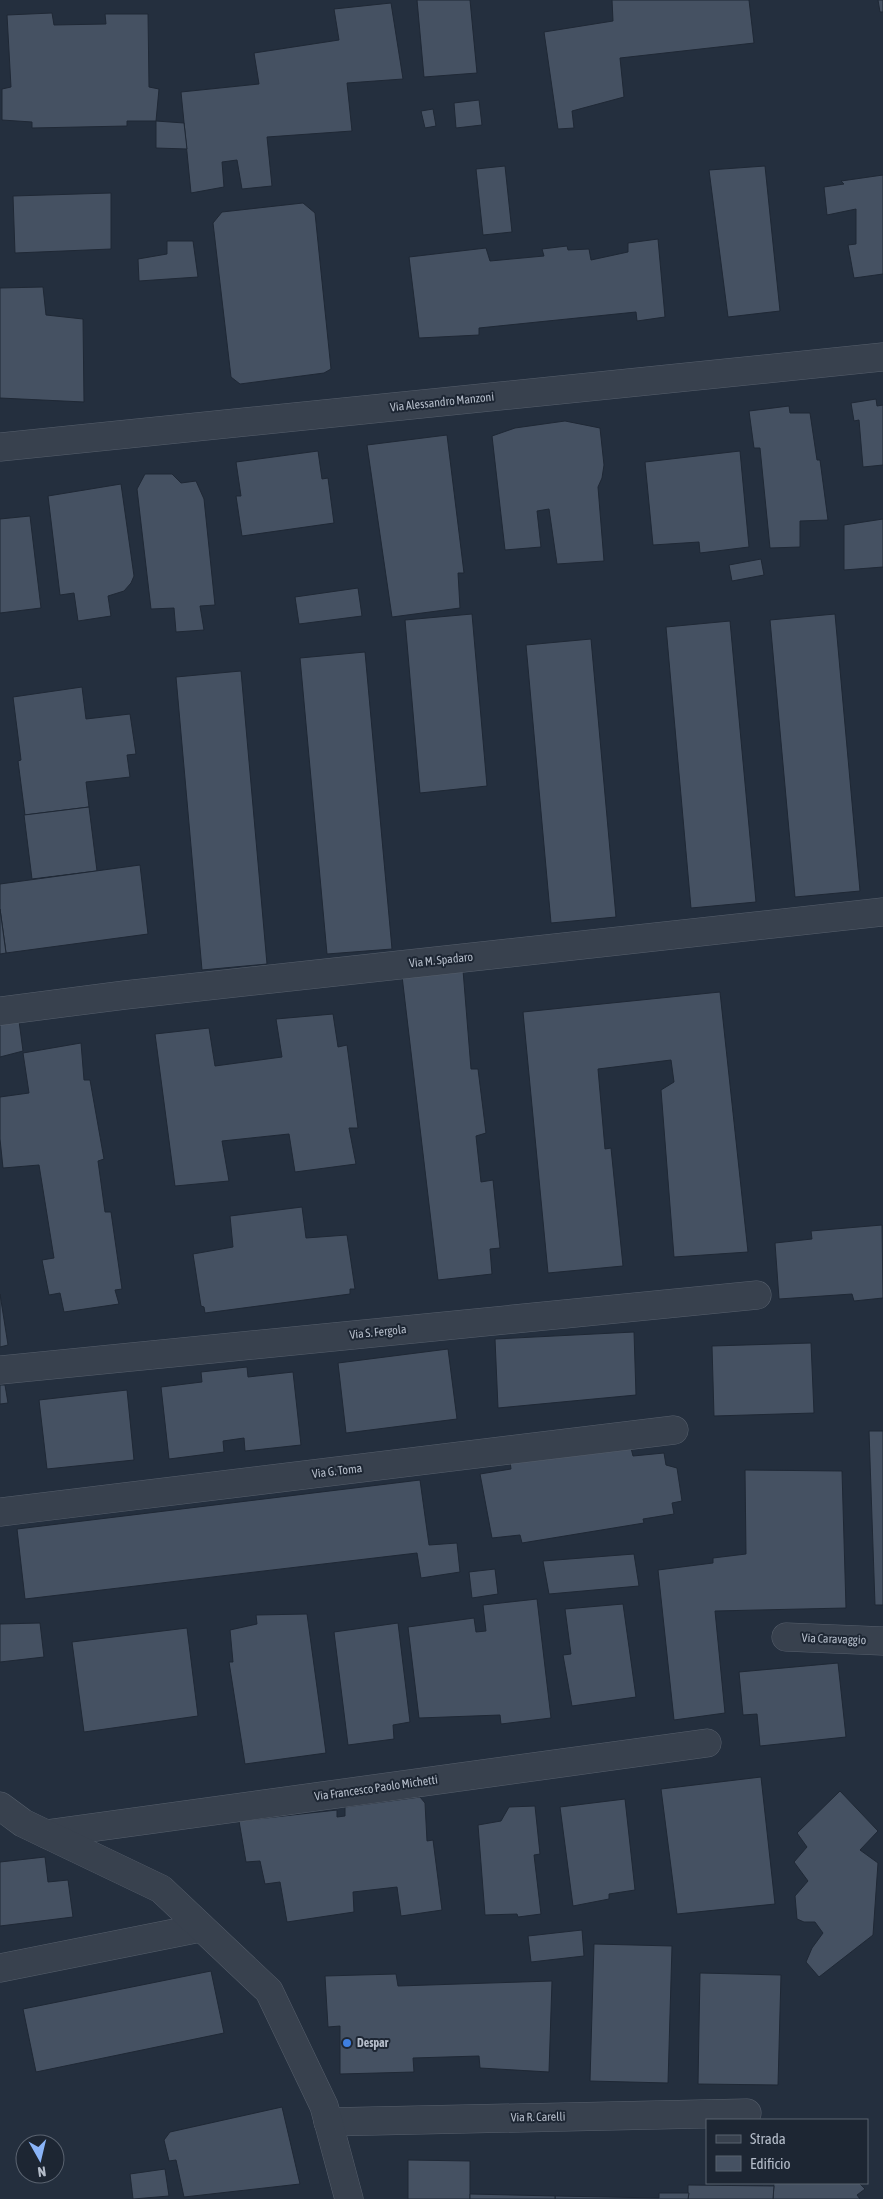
<svg xmlns="http://www.w3.org/2000/svg" width="883" height="2199" viewBox="0 0 883 2199" font-family="'Asap Condensed',sans-serif">
	<style>
		.building { fill: #455162; stroke: #1f2835 }
		.lines { fill: none; stroke-linecap: round; stroke-linejoin: round }
		.minor-casing { stroke: #565f6c; stroke-width: 29 }
		.tertiary-casing { stroke: #565f6c; stroke-width: 29 }
		.minor { stroke: #38414e; stroke-width: 28 }
		.tertiary { stroke: #38414e; stroke-width: 28 }
		.shop-dot { fill: #3f7fe0; stroke: #1d2633; stroke-width: 2 }
		.labels { text-anchor: middle; dominant-baseline: central; stroke-width: 4; stroke-linejoin: round; paint-order: stroke }
		.street-label { font-size: 12px; fill: #b4bcc9; stroke: #1d2633 }
		.poi-label { font-size: 12px; font-weight: bold; fill: #b4bcc9; stroke: #1d2633; text-anchor: start }
	</style>
	<rect width="100%" height="100%" fill="#242f3e"/>
	<g class="building">
		<path d="M417,0H470L477,73L424,77Z"/>
		<path d="M612,0H749L754,43L620,58L624,97L572,111L574,128L558,129L544,32L613,21Z"/>
		<path d="M878,0H883V12H880Z"/>
		<path d="M391,3L403,79L347,83L352,131L267,137L272,186L242,189L237,160L222,162L224,187L191,193L181,92L259,84L254,53L339,40L334,9Z"/>
		<path d="M52,13L54,25L106,24L105,14H148L149,87L159,89L156,121H127V126L32,128V122L2,120V89L11,87L7,15Z"/>
		<path d="M479,100L482,125L456,128L454,103Z"/>
		<path d="M433,109L436,126L425,128L421,111Z"/>
		<path d="M156,121L184,123L187,149L156,148Z"/>
		<path d="M505,166L512,232L483,235L476,169Z"/>
		<path d="M765,166L780,311L728,317L709,170Z"/>
		<path d="M883,175V274L854,278L848,245L856,244V209L827,215L824,187L844,184L841,181Z"/>
		<path d="M111,193V249L15,253L13,196Z"/>
		<path d="M303,203L315,213L331,369L324,373L240,384L231,377L213,223L222,212Z"/>
		<path d="M658,239L665,317L637,321L636,312L479,328V335L419,338L409,257L486,248L490,261L544,256L542,249L567,246L568,250L589,249L591,260L628,252V243Z"/>
		<path d="M167,241H193L198,277L139,281L138,259L167,254Z"/>
		<path d="M43,287L46,315L83,319L84,402L0,398V288Z"/>
		<path d="M876,399L877,406L883,405V465L863,467L859,420L854,421L851,403Z"/>
		<path d="M789,406L790,413H810L817,460H820L828,520L800,521V547L770,548L760,448H754L749,411Z"/>
		<path d="M565,421L600,428L604,465L602,478L598,487L604,561L557,564L549,509L537,511L541,547L505,550L492,436L515,428Z"/>
		<path d="M447,435L464,573H458L460,608L392,617L367,445Z"/>
		<path d="M318,451L322,479L328,478L334,523L242,536L236,496H241L236,462Z"/>
		<path d="M740,451L749,547L700,553L699,542L653,545L645,462Z"/>
		<path d="M145,474H172L181,483L196,481L204,499L215,605L200,606L204,630L176,632L174,608L151,609L137,489Z"/>
		<path d="M121,484L134,576L131,583L124,591L108,596L111,616L78,621L74,593L60,595L48,496Z"/>
		<path d="M30,516L41,608L0,613V519Z"/>
		<path d="M883,519V567L844,570V525Z"/>
		<path d="M761,559L764,575L732,581L729,565Z"/>
		<path d="M358,588L362,616L299,624L295,597Z"/>
		<path d="M472,614L487,786L420,793L405,620Z"/>
		<path d="M835,614L860,891L795,897L770,620Z"/>
		<path d="M730,621L756,902L691,908L666,627Z"/>
		<path d="M591,639L616,917L551,923L526,645Z"/>
		<path d="M365,652L392,949L327,954L300,658Z"/>
		<path d="M241,671L267,964L202,970L176,677Z"/>
		<path d="M82,687L86,719L130,714L136,754L127,755L130,777L86,782L89,807L25,815L18,761L21,760L13,697Z"/>
		<path d="M89,807L97,871L32,879L24,815Z"/>
		<path d="M140,865L148,934L6,953L0,909V884Z"/>
		<path d="M0,909L6,953L0,954Z"/>
		<path d="M463,970L471,1069H478L486,1133L476,1136L481,1182L493,1180L500,1248L490,1249L492,1274L438,1280L402,976Z"/>
		<path d="M720,992L748,1252L674,1257L661,1090L674,1082L671,1060L598,1069L605,1149L611,1148L623,1266L548,1273L523,1012Z"/>
		<path d="M333,1014L338,1047L347,1045L358,1128H349L356,1164L295,1172L289,1134L222,1141L229,1181L175,1186L155,1034L209,1028L215,1066L282,1057L276,1019Z"/>
		<path d="M19,1021L23,1051L0,1057V1024Z"/>
		<path d="M81,1043L84,1080H90L104,1159L98,1161L105,1212H111L122,1289L115,1290L119,1304L64,1312L60,1293L49,1295L42,1260L54,1258L39,1165L3,1168L0,1139V1097L29,1093L23,1053Z"/>
		<path d="M302,1207L306,1238L347,1235L355,1289H350V1294L205,1313L204,1307L201,1306L193,1254L233,1247L230,1216Z"/>
		<path d="M882,1225L883,1298L854,1301L852,1294L779,1299L775,1243L812,1239L811,1231Z"/>
		<path d="M0,1294L8,1345L0,1347Z"/>
		<path d="M634,1332L636,1395L498,1408L495,1339Z"/>
		<path d="M811,1343L814,1413L714,1416L712,1346Z"/>
		<path d="M448,1349L457,1419L346,1433L338,1363Z"/>
		<path d="M247,1367L248,1377L293,1372L301,1445L245,1451L244,1438L223,1441L224,1452L169,1459L161,1387L202,1382L201,1372Z"/>
		<path d="M0,1385H5L8,1403L0,1404Z"/>
		<path d="M127,1390L134,1460L47,1469L39,1400Z"/>
		<path d="M869,1431H883V1605H875Z"/>
		<path d="M631,1448L633,1456L664,1453L666,1465L677,1468L682,1501L672,1503L674,1514L643,1519L644,1523L522,1543L520,1535L492,1538L480,1474L511,1469L510,1461Z"/>
		<path d="M745,1470L842,1471L846,1608L715,1611L725,1713L674,1720L658,1570L713,1563V1558L746,1554Z"/>
		<path d="M420,1480L429,1545L457,1543L460,1572L421,1578L417,1553L25,1599L17,1529Z"/>
		<path d="M634,1554L639,1586L549,1594L543,1561Z"/>
		<path d="M495,1569L498,1594L472,1598L469,1572Z"/>
		<path d="M537,1599L551,1718L501,1724L500,1715L419,1718L408,1627L474,1618L476,1632L486,1631L483,1605Z"/>
		<path d="M623,1604L636,1697L572,1706L563,1655L571,1654L565,1609Z"/>
		<path d="M307,1614L326,1753L245,1764L229,1662H233L230,1630L257,1624L256,1615Z"/>
		<path d="M40,1623L44,1657L0,1662V1624Z"/>
		<path d="M398,1623L410,1722L393,1725L394,1739L348,1745L334,1632Z"/>
		<path d="M187,1628L198,1716L84,1732L72,1642Z"/>
		<path d="M838,1663L846,1737L760,1746L757,1714L743,1715L739,1672Z"/>
		<path d="M761,1777L775,1904L677,1914L661,1789Z"/>
		<path d="M840,1791L878,1831L860,1850L878,1863L873,1935L819,1977L806,1962L812,1948L823,1933L815,1922H804L797,1919L795,1896L808,1881L794,1862L807,1847L797,1833Z"/>
		<path d="M420,1797L425,1803L427,1841L433,1840L442,1910L401,1916L397,1887L353,1892L354,1912L287,1922L280,1882L265,1884L260,1861L246,1862L239,1821L337,1810V1817L345,1816V1807Z"/>
		<path d="M625,1799L635,1890L609,1894V1899L573,1906L560,1807Z"/>
		<path d="M535,1806L540,1854L534,1855L541,1914L518,1917L517,1914L485,1915L478,1825L501,1821L509,1807Z"/>
		<path d="M45,1857L48,1882L68,1880L73,1917L0,1926V1862Z"/>
		<path d="M582,1930L584,1956L531,1962L528,1936Z"/>
		<path d="M594,1944L672,1946L668,2083L590,2081Z"/>
		<path d="M211,1971L224,2033L36,2072L23,2009Z"/>
		<path d="M700,1973L781,1975L778,2085L698,2084Z"/>
		<path d="M396,1974L398,1986L552,1981L549,2072L480,2068L479,2056L413,2058L414,2072L340,2074V2026L328,2027L325,1976Z"/>
		<path d="M282,2107L300,2184L184,2197L176,2160L169,2161L164,2140L170,2132Z"/>
		<path d="M408,2160L470,2161V2199H408Z"/>
		<path d="M165,2169L169,2196L133,2199L130,2174Z"/>
		<path d="M774,2183H859L865,2189L857,2195L860,2199H773Z"/>
		<path d="M688,2185L774,2186L773,2199H688Z"/>
		<path d="M659,2193H689L688,2199H555V2196L659,2198Z"/>
		<path d="M470,2194L555,2196V2199H470Z"/>
	</g>
	<g class="lines">
		<defs>
			<g id="minor">
				<path d="M0,447L883,357"/>
				<path d="M0,1011L125,995L883,912"/>
				<path d="M0,1370L757,1295"/>
				<path d="M0,1512L674,1430"/>
				<path d="M786,1637L883,1641"/>
				<path d="M46,1834L707,1743"/>
				<path d="M0,1968L200,1928"/>
				<path d="M328,2122L747,2113"/>
			</g>
			<path id="tertiary" d="M0,1806L23,1823L161,1889L269,1991L324,2106L349,2199"/>
		</defs>
		<use href="#minor" class="minor-casing"/>
		<use href="#tertiary" class="tertiary-casing"/>
		<use href="#minor" class="minor"/>
		<use href="#tertiary" class="tertiary"/>
	</g>
	<circle class="shop-dot" cx="347" cy="2043" r="5"/>
	<g class="labels">
		<g class="street-label">
			<text transform="translate(442 402) rotate(-6)">Via Alessandro Manzoni</text>
			<text transform="translate(441 960) rotate(-6)">Via M. Spadaro</text>
			<text transform="translate(378 1332) rotate(-6)">Via S. Fergola</text>
			<text transform="translate(337 1471) rotate(-7)">Via G. Toma</text>
			<text transform="translate(834 1639) rotate(2)">Via Caravaggio</text>
			<text transform="translate(376 1788) rotate(-8)">Via Francesco Paolo Michetti</text>
			<text transform="translate(538 2117) rotate(-1)">Via R. Carelli</text>
		</g>
		<g class="poi-label">
			<text x="357" y="2043">Despar</text>
		</g>
	</g>
	<rect x="706" y="2119" width="162" height="65" fill="#1d2633" stroke="#59626f"/>
	<rect x="716" y="2135" width="25" height="8" fill="#38414e" stroke="#59626f"/>
	<text x="750" y="2144" font-size="15" fill="#b4bcc9">Strada</text>
	<rect x="716" y="2156" width="25" height="15" fill="#455162" stroke="#59626f"/>
	<text x="750" y="2169" font-size="15" fill="#b4bcc9">Edificio</text>
	<g transform="translate(40 2159) rotate(172)"><circle r="24" fill="#1d2633" stroke="#59626f"/>
	<path d="M0-4L9 19L0 12L-9 19Z" fill="#8ab4f8"/>
	<text y="-8" font-size="14" font-weight="bold" text-anchor="middle" fill="#b4bcc9">N</text>
	</g>
</svg>
